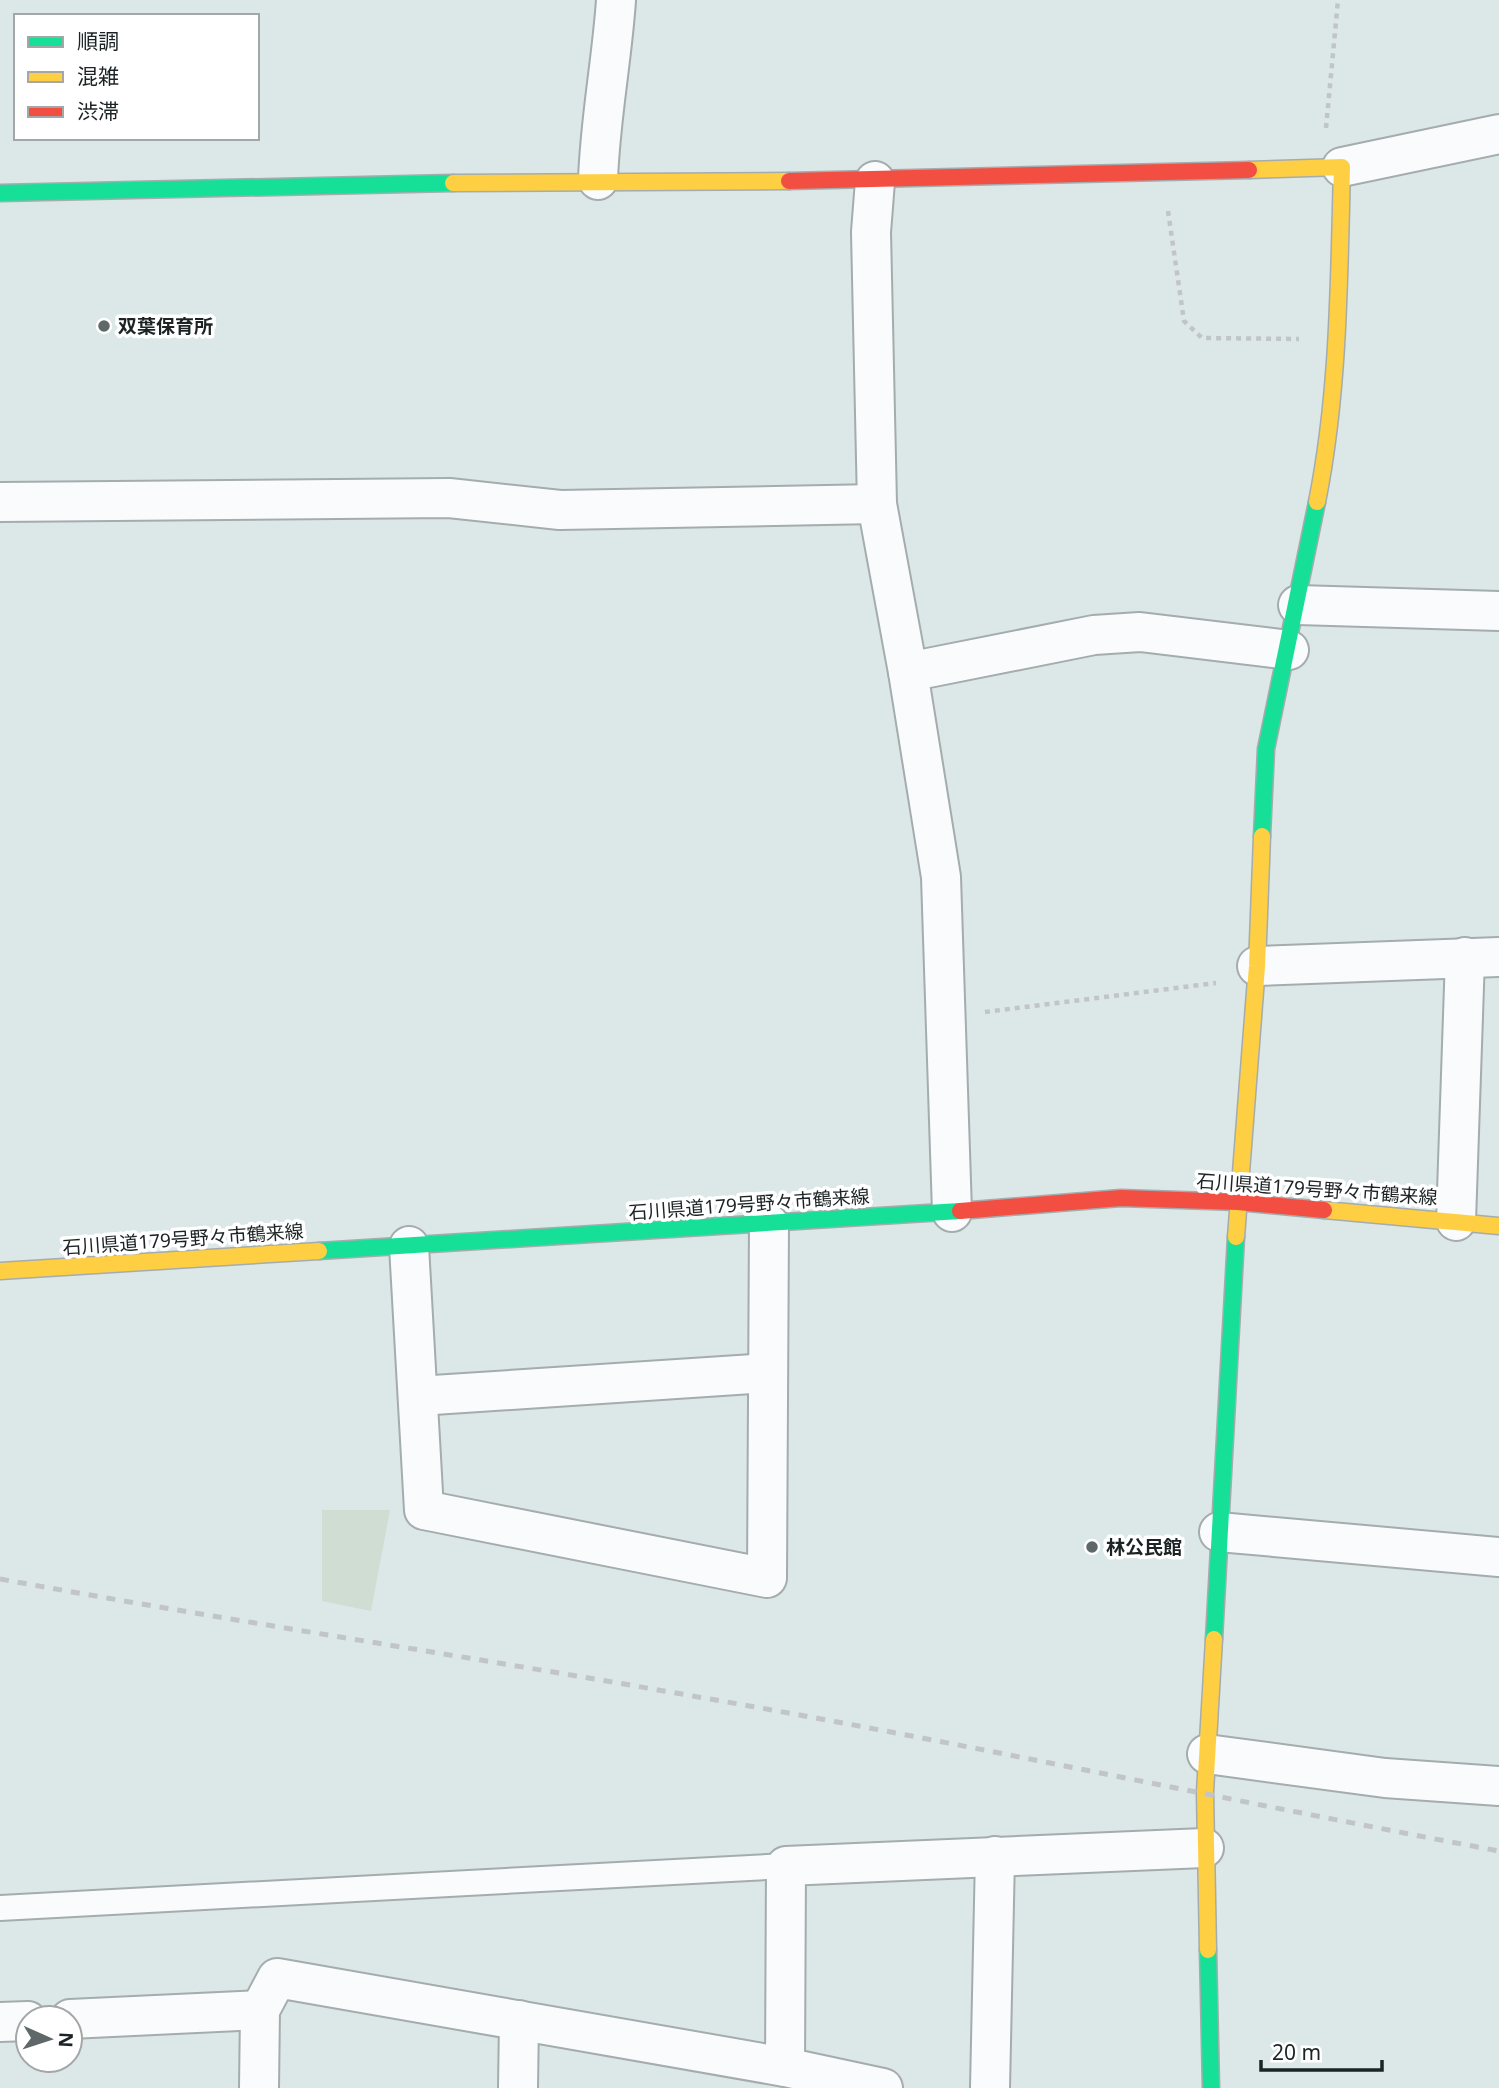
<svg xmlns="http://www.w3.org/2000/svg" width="1499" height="2088" viewBox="0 0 1499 2088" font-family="'Noto Sans','Noto Sans JP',sans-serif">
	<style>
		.green { fill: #d0ddd3 }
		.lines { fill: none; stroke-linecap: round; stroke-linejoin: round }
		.lane-casing { stroke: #a4acae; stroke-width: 28 }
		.street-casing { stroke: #a4acae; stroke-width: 42 }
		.fast-casing { stroke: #a4acae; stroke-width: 19 }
		.slow-casing { stroke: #a4acae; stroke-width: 19 }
		.jam-casing { stroke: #a4acae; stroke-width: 19 }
		.path { stroke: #c2c5c5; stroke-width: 4.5; stroke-dasharray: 5 5; stroke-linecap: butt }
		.lane { stroke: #fafbfc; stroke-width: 24 }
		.street { stroke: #fafbfc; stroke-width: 38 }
		.fast { stroke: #16e098; stroke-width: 16 }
		.slow { stroke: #ffcf43; stroke-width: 16 }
		.jam { stroke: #f24e42; stroke-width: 16 }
		.rail { stroke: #c2c5c5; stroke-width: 5; stroke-dasharray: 9 9; stroke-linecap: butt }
		.poi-dot { fill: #5f6869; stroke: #fff; stroke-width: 2.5 }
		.labels { text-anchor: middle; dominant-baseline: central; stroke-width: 7; stroke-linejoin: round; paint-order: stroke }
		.poi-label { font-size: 19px; font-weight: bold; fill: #1c2324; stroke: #fff; text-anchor: start }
		.street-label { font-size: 19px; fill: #1c2324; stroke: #fff }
	</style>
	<rect width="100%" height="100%" fill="#dce7e8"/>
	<path class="green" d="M322,1510H390L371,1611L322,1601Z"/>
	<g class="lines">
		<defs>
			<path id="lane" d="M0,1908L786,1866"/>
			<g id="street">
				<path d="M1342,167L1499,134"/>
				<path d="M598,180C600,119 612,60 616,0"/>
				<path d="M875,181L871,232L877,504L908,672L941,877L952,1212"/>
				<path d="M0,502L449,498L560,510L877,504"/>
				<path d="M1298,605L1499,611"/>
				<path d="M908,672L1094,635L1140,632L1289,650"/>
				<path d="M1257,966L1499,957"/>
				<path d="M1456,1221L1465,957"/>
				<path d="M409,1246L424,1510L767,1578L769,1224"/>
				<path d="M418,1396L768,1373"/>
				<path d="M1219,1532L1499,1557"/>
				<path d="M1207,1754L1385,1778L1499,1786"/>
				<path d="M70,2019L260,2010"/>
				<path d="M0,2022L28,2021"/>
				<path d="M785,2067L786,1866L1204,1848"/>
				<path d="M259,2088L260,2010L277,1978L785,2067L883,2088"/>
				<path d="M518,2088L519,2020"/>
				<path d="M990,2088L995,1856"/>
			</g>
			<g id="fast">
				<path d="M0,193L453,183"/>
				<path d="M1262,836L1266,749L1317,502"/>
				<path d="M319,1251L960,1211"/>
				<path d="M1214,1639L1236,1237"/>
				<path d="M1208,1950L1211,2088"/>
			</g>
			<g id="slow">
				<path d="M1249,170L1342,167C1339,280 1339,392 1317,502"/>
				<path d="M453,183L789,181"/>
				<path d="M1324,1210L1499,1226"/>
				<path d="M1236,1237L1257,966L1262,836"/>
				<path d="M0,1271L319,1251"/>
				<path d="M1208,1950L1205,1792L1214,1639"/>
			</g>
			<g id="jam">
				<path d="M789,181L1249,170"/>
				<path d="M960,1211L1121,1198L1238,1202L1324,1210"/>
			</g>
		</defs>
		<use href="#lane" class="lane-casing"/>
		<use href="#street" class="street-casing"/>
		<use href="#fast" class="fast-casing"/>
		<use href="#slow" class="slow-casing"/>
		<use href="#jam" class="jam-casing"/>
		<g class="path">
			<path d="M1326,128L1338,0"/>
			<path d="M1168,211L1184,321L1202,338L1299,339"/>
			<path d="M985,1012L1216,983"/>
		</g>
		<use href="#lane" class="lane"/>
		<use href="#street" class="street"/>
		<use href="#fast" class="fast"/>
		<use href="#slow" class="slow"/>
		<use href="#jam" class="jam"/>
		<path class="rail" d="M0,1579C236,1622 473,1657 710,1699C974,1745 1236,1802 1499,1851"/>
	</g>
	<g class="poi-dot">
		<circle cx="104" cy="326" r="7"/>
		<circle cx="1092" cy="1547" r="7"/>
	</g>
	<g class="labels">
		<g class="poi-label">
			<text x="118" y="326">双葉保育所</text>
			<text x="1106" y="1547">林公民館</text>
		</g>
		<g class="street-label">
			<text transform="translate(1317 1189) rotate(4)">石川県道179号野々市鶴来線</text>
			<text transform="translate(749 1204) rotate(-4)">石川県道179号野々市鶴来線</text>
			<text transform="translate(183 1239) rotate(-4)">石川県道179号野々市鶴来線</text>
		</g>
	</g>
	<rect x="14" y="14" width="245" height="126" fill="#ffffff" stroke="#a4a7a7" stroke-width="2"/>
	<rect x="28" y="37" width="35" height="10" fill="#16e098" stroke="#a4a7a7" stroke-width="2"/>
	<text x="77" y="49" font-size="21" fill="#1c2324">順調</text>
	<rect x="28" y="72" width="35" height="10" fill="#ffcf43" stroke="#a4a7a7" stroke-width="2"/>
	<text x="77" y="84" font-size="21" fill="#1c2324">混雑</text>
	<rect x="28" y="107" width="35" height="10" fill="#f24e42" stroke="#a4a7a7" stroke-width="2"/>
	<text x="77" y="119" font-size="21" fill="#1c2324">渋滞</text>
	<g transform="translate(49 2039) rotate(93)"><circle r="33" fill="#ffffff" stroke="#a4a7a7" stroke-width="2"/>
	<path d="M0-5L12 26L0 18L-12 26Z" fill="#5f6869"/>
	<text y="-10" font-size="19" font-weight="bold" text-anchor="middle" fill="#1c2324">N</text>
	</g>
	<path d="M1261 2060v10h121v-10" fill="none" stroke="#1c2324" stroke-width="3.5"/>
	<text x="1272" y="2060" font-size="21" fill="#1c2324" stroke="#ffffff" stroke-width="5" paint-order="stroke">20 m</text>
</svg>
